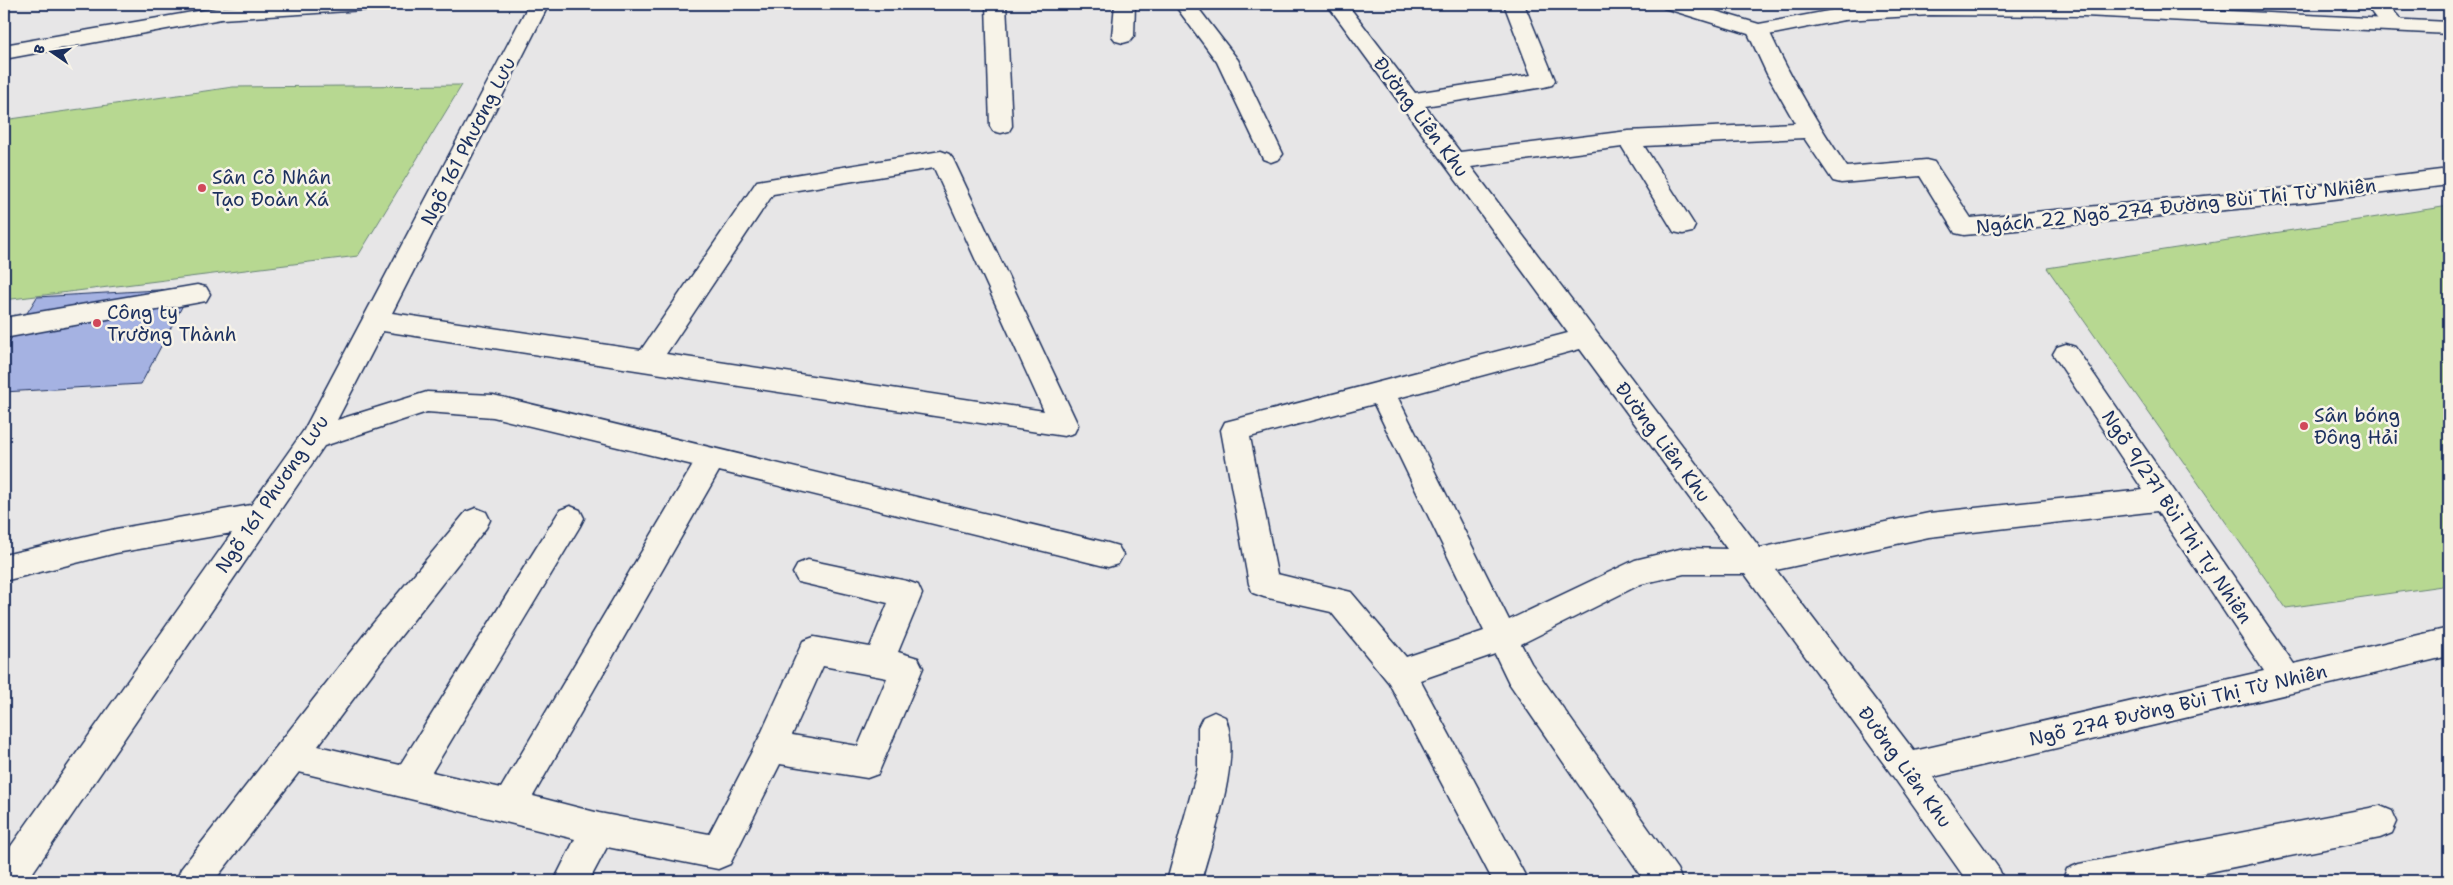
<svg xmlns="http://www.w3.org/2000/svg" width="2453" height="885" viewBox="0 0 2453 885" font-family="'Shantell Sans',sans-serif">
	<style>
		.green { fill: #b7d891; stroke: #698478 }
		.building { fill: #a5b2e2; stroke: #1b2f5e }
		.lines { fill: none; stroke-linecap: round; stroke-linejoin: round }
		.minor-casing { stroke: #1b2f5e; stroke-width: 3 }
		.major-casing { stroke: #1b2f5e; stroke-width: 3 }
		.minor { fill: #f7f3e8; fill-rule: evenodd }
		.major { fill: #f7f3e8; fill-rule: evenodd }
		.poi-dot { fill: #d1495b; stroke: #f7f3e8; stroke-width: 2 }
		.labels { text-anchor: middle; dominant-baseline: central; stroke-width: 5; stroke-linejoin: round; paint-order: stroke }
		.street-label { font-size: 19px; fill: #1b2f5e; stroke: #f7f3e8 }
		.poi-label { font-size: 19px; fill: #1b2f5e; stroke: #f7f3e8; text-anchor: start }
	</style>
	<rect width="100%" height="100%" fill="#e7e6e7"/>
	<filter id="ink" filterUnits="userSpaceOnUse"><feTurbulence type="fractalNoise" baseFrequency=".02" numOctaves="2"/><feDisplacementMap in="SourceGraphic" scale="10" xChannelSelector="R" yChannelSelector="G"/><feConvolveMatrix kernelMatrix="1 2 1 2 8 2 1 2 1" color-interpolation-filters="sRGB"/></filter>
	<g filter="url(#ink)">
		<g class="green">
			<path d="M462,85L358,256L4,300V120L233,87Z"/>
			<path d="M2449,206V585L2286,608L2047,268Z"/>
		</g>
		<path class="building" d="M192,288L141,384L4,392V350L37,297Z"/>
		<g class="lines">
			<defs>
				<g id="minor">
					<path d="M529,4H549L392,313L641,350L757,181L941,151L949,154L953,159L1078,425L1074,433L1064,436L383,331L337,420L427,392L493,395L1108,543L1118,546L1123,555L1118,564L1108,567L719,471L533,796L599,813L709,834L760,736L803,641L814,637L870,647L888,603L798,582L793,573L798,564L808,560L907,581L918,585L922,594L898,652L918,658L923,668L878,774L867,778L780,764L730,864L718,869L607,847L589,881H554L575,839L299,772L214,881H176L181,869L370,627L466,512L476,508L486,512L490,520L486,528L392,647L318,746L400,765L560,510L570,506L580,510L584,518L580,526L432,772L501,788L693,465L493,417L427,412L324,446L27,881H4V856L232,533L116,553L4,581V555L116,529L251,505L304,430ZM934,168L1044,411L666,354L773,194ZM823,666L887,678L858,746L792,735Z"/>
					<path d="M986,4H1006L1012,126L1009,131L1001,133L993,131L990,126Z"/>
					<path d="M1115,4H1135L1134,36L1130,41L1123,43L1116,41L1112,36Z"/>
					<path d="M1174,4H1195L1238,60L1283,154L1279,159L1271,162L1263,159L1217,62Z"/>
					<path d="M1327,4H1347L1415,93L1531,75L1504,4H1524L1555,80L1552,85L1544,87L1425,106L1460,152L1628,131L1795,123L1767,74L1747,31L1751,26L1758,25L1765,26L1769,31C1791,79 1817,123 1847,167L1926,160L1934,162L1971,218L2300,187L2449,169V185L2300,203L1964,235L1955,233L1920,176L1841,183L1833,181L1804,138L1644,146L1695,226L1692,232L1683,234L1674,232L1622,147L1471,167L1760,548L1929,513L2143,490L2053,354L2057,347L2066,344L2075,347L2294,664L2449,628V656L1933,777L1999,869L2004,881H1967L1895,779L1745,574H1684L1641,584L1521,644L1531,663L1677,869L1682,881H1645L1509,683L1495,654L1420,680L1528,881H1493L1389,683L1331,612L1264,597L1253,593L1249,584L1221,430L1225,422L1568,333ZM1580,349L1727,549L1684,548L1635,560L1509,620L1398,398ZM1374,404L1484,631L1406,657L1351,592L1277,574L1250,437ZM2157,511L2264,671L1914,751L1776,570L1929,537Z"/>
					<path d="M1827,4H1847L1854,14L1851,18L1844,20L1837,18Z"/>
					<path d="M2366,4H2387L2406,25L2402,30C2386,34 2374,17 2366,4Z"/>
					<path d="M197,285L206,287L210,294L206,301L4,338V318Z"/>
					<path d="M1214,712L1225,717C1243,756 1212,839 1201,881H1167L1198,768V727L1203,717Z"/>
					<path d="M2380,806L2392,811L2397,822L2392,833L2380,838L2164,881H2062L2067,869L2079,864Z"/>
				</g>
				<g id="major">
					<path d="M268,4H374L371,8L364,10L221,19L4,59V45L221,7Z"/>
					<path d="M1661,4H1692L1759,24L1844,8L1913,4H2084L2449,22V34L2084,16L1930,15L1844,20L1758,37L1664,8Z"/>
				</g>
			</defs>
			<use href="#minor" class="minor-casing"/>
			<use href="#major" class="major-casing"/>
			<use href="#minor" class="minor"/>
			<use href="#major" class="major"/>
		</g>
	</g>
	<g class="poi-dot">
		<circle cx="202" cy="188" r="5"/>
		<circle cx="97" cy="323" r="5"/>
		<circle cx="2304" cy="426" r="5"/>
	</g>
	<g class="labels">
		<g class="street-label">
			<text transform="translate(1421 117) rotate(53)">Đường Liên Khu</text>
			<text transform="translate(468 141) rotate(-63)">Ngõ 161 Phương Lưu</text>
			<text transform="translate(2176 206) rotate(-6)">Ngách 22 Ngõ 274 Đường Bùi Thị Từ Nhiên</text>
			<text transform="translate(1663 442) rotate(53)">Đường Liên Khu</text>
			<text transform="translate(272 494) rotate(-56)">Ngõ 161 Phương Lưu</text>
			<text transform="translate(2177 517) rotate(56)">Ngõ 9/271 Bùi Thị Tự Nhiên</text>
			<text transform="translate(2178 705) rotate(-13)">Ngõ 274 Đường Bùi Thị Từ Nhiên</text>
			<text transform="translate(1905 767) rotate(54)">Đường Liên Khu</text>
		</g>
		<g class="poi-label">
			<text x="212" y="177">Sân Cỏ Nhân<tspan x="212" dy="22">Tạo Đoàn Xá</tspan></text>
			<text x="107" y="312">Công ty<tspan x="107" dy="22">Trường Thành</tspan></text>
			<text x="2314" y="415">Sân bóng<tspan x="2314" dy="22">Đông Hải</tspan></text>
		</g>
	</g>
	<rect width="2453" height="885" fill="none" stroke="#f7f3e8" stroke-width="20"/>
	<rect x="10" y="10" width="2433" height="865" fill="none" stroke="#1b2f5e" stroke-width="2" filter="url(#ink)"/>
	<g transform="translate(52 52) rotate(283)" stroke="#f7f3e8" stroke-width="4" paint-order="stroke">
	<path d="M0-4L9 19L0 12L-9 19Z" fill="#1b2f5e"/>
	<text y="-8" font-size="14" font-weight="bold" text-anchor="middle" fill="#1b2f5e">B</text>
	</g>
</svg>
